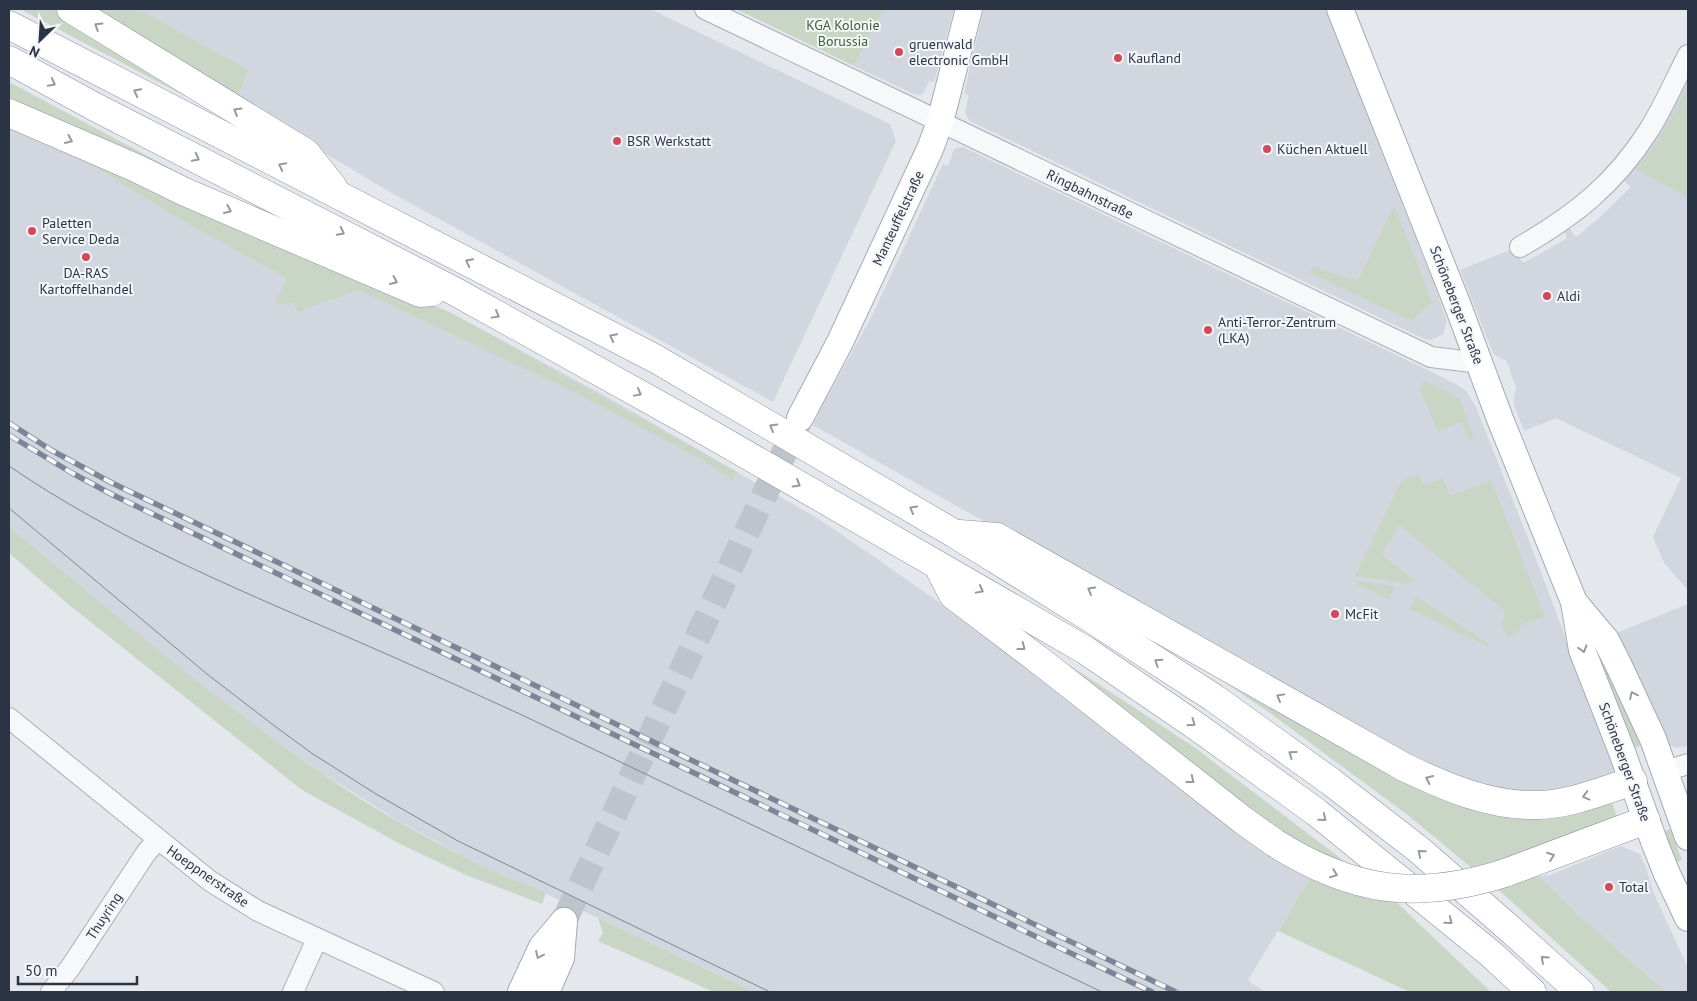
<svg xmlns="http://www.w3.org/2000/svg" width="1697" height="1001" viewBox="0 0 1697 1001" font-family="'PT Sans',sans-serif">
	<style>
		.built { fill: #d2d6de }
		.green { fill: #c9d6c5 }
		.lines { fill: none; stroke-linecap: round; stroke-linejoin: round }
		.major-tunnel { stroke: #bfc3cb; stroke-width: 26; stroke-dasharray: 26 13; stroke-linecap: butt }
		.minor-casing { stroke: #a9aeb7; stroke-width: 22 }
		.major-casing { stroke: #a3abb8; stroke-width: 28 }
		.highway-casing { stroke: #8b94a3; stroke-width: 29 }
		.minor { stroke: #f7f8fa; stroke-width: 20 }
		.major { stroke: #fff; stroke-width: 26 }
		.highway { stroke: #fff; stroke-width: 28 }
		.tram { stroke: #7d8696; stroke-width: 1 }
		.rail-casing { stroke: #7d8696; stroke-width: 5.5 }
		.rail { stroke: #f4f6f9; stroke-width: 4; stroke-dasharray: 11; stroke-linecap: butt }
		.highway-bridge-casing { stroke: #8b94a3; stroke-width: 29; stroke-linecap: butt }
		.highway-bridge { stroke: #fff; stroke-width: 28 }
		.oneway { stroke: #959aa2 }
		.poi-dot { fill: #d1495b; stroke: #f4f6f9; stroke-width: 2 }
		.labels { text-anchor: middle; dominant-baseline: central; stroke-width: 4; stroke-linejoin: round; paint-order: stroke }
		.park-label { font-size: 14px; fill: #3f6138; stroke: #f4f6f9 }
		.poi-label { font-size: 14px; fill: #2b3445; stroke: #f4f6f9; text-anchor: start }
		.street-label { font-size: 14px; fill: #2b3445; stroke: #f4f6f9 }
	</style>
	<rect width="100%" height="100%" fill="#e4e7ec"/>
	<g class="built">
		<path d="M139,9H650L890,124L896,141L773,402L390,192L236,100L249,70Z"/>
		<path d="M884,9H954L934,82L929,81L923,94L918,95L914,94L854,66Z"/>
		<path d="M984,9H1325L1435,287L1447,321L1443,334L1432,340L1424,339L970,121L965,113L969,95L964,93Z"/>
		<path d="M1688,71V590L1664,563L1653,537L1681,478L1556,418L1524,431L1514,405V398L1516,387L1506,360L1499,358L1493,353L1460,270L1515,248L1522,262H1525L1566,239L1567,237L1564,231L1568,227L1576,237L1598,219L1631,187L1623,180Z"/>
		<path d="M9,124L367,274L457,316L609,398L817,518L876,558L964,620L1311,876L1248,980L1264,992H754L571,905L470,860L399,821L325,775L245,719L164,657L9,527Z"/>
		<path d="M963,147L1438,375L1459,386L1466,391L1476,407L1538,564L1614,767L1611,775L1566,793L1492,792L1386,748L813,425L824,403L871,318L943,164L948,166L954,150L957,148Z"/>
		<path d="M1688,604V746L1676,748L1668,744L1614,634Z"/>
		<path d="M1621,846L1640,854L1646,868L1654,894L1688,968V992H1666L1573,910L1539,876L1550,875Z"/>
	</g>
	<g class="green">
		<path d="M20,9H56L218,111L181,94Z"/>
		<path d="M89,9H139L249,70L236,100Z"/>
		<path d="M736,9H884L854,66Z"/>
		<path d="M9,82L200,184L9,103Z"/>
		<path d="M1688,85V197L1636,170L1659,139Z"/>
		<path d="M37,140L367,274L457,316L737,472L732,480L697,457L578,394L359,290C338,298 317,303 297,313L294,303L274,305L287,278L181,220L94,166Z"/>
		<path d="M1394,205L1432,302L1411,321L1310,273L1314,266L1340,276L1358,280Z"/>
		<path d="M1424,381L1459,398L1474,438L1469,440L1462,422L1438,431L1420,389Z"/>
		<path d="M1418,474L1423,485L1443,478L1450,496L1491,480L1545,617L1521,625L1519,631L1507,638L1501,625L1505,611L1399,525L1382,555L1415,581L1404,583L1355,576L1401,481Z"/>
		<path d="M9,527C112,612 213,699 323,774C369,806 421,835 470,860C495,872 521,882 546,893L542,904L466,875L402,845L302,790L68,604L9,553Z"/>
		<path d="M1357,580L1395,587L1389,600L1356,584Z"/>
		<path d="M1416,596L1489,644L1488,647L1410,609Z"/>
		<path d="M1593,644L1644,744L1633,749Z"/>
		<path d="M1051,653L1194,747L1352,867L1282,834Z"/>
		<path d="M1186,656L1414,784L1611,800L1617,817L1513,883L1539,876L1573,910L1666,992H1611L1502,893L1409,816L1270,713Z"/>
		<path d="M1670,829L1682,860L1671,864L1661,833Z"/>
		<path d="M1311,876L1395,901L1491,992H1410L1278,931Z"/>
		<path d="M598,918L754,992H714L598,941L603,933Z"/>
	</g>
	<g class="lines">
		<path class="major-tunnel" d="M564,921L800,419"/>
		<defs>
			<g id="minor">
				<path d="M705,9L1431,357L1480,363"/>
				<path d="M1520,247C1575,215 1614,185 1649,130C1664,106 1675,80 1688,55"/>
				<path d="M9,718L210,881L258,911L434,992"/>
				<path d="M1665,771L1688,764"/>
				<path d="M51,992L70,968L146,853L158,839"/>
				<path d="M293,992L317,939"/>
			</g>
			<g id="major">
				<path d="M1340,9L1458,306L1500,419L1574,602L1582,650L1622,752L1655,844L1667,874L1688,918"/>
				<path d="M800,418L840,342L930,149L940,122L969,9"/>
				<path d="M1574,602L1606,640L1620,668L1653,739L1688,837"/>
				<path d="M521,992L542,947L564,921"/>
				<path d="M546,992L561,958L564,921"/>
			</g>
			<g id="highway">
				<path d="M71,9L306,153L333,187"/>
				<path d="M9,25L656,359L955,534L1092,619L1214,698L1330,781L1418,849L1510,929L1580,992"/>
				<path d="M9,60L95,107L454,291L695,425L1085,650L1196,726L1316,812L1491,954L1532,992"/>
				<path d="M9,113L136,168L185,192L420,293L432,292"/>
				<path d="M960,534L997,537L1404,767C1446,787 1489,806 1536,805C1569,805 1602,791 1633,781"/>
				<path d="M941,572L953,595L1044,664L1244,821L1275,843"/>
				<path d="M1505,873L1646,820"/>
			</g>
		</defs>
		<use href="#minor" class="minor-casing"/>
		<use href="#major" class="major-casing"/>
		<use href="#highway" class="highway-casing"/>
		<use href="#minor" class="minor"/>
		<use href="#major" class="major"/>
		<use href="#highway" class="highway"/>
		<g class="tram">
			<path d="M9,466C113,537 227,585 343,635C403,661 463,688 522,715L1102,992"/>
			<path d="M9,508L207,674L276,727L313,754L376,794L458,841L770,992"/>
		</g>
		<defs>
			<g id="rail">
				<path d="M9,423L51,450L112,483L1176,992"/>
				<path d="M9,435L72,473L113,495L1152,992"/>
			</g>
		</defs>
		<use href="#rail" class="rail-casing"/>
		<use href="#rail" class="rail"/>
		<defs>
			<path id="highway-bridge" d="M1275,843C1353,892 1417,901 1505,873"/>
		</defs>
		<use href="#highway-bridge" class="highway-bridge-casing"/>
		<use href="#highway-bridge" class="highway-bridge"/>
	</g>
	<defs><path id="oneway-chevron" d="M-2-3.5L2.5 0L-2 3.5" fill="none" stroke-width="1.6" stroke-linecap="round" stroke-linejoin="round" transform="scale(1.25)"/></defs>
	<g class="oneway">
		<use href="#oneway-chevron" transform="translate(98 26) rotate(-148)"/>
		<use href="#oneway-chevron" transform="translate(52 83) rotate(28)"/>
		<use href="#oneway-chevron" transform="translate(137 92) rotate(-153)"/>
		<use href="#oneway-chevron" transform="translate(237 111) rotate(-149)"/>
		<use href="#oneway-chevron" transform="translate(69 140) rotate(24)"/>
		<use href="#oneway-chevron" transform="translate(196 158) rotate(27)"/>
		<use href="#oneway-chevron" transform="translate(282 166) rotate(-153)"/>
		<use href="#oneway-chevron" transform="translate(228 210) rotate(23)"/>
		<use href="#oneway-chevron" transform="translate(341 232) rotate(27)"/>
		<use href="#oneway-chevron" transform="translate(469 262) rotate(-153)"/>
		<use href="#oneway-chevron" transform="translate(394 281) rotate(24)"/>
		<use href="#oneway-chevron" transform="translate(496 315) rotate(29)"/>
		<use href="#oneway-chevron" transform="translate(613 337) rotate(-153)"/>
		<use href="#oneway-chevron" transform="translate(638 393) rotate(29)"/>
		<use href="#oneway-chevron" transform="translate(773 427) rotate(-150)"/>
		<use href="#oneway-chevron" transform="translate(797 484) rotate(30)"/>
		<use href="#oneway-chevron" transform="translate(913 509) rotate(-150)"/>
		<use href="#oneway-chevron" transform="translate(980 590) rotate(29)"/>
		<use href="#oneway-chevron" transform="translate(1091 590) rotate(-150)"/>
		<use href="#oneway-chevron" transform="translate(1022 647) rotate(37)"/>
		<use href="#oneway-chevron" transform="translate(1583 649) rotate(74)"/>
		<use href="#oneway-chevron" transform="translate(1158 662) rotate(-147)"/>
		<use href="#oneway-chevron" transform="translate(1633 695) rotate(-116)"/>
		<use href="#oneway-chevron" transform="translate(1280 697) rotate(-151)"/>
		<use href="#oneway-chevron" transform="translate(1192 723) rotate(35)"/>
		<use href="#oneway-chevron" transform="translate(1292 754) rotate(-144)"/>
		<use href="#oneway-chevron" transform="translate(1429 779) rotate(-155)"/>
		<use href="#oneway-chevron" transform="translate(1191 780) rotate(38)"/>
		<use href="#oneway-chevron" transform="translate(1586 796) rotate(165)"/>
		<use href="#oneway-chevron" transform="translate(1323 818) rotate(39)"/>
		<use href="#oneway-chevron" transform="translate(1421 853) rotate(-140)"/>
		<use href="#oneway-chevron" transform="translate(1551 856) rotate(-20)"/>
		<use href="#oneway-chevron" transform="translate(1334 874) rotate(21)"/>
		<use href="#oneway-chevron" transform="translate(1449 921) rotate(39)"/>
		<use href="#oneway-chevron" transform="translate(539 955) rotate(115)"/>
		<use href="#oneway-chevron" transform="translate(1544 959) rotate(-138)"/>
	</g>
	<g class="poi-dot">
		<circle cx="899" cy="52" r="5"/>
		<circle cx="1118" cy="58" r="5"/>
		<circle cx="617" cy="141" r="5"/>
		<circle cx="1267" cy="149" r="5"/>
		<circle cx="32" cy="231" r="5"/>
		<circle cx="86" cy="257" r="5"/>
		<circle cx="1547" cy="296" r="5"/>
		<circle cx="1208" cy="330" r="5"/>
		<circle cx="1335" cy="614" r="5"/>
		<circle cx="1609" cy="887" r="5"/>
	</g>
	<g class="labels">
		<g class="park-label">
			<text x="843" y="25">KGA Kolonie<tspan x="843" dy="16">Borussia</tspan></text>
		</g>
		<g class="poi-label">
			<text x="909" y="44">gruenwald<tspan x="909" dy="16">electronic GmbH</tspan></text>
			<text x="1128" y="58">Kaufland</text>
			<text x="627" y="141">BSR Werkstatt</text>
			<text x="1277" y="149">Küchen Aktuell</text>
			<text x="42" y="223">Paletten<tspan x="42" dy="16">Service Deda</tspan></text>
			<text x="86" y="273" text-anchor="middle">DA-RAS<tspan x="86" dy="16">Kartoffelhandel</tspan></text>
			<text x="1557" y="296">Aldi</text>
			<text x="1218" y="322">Anti-Terror-Zentrum<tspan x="1218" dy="16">(LKA)</tspan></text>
			<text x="1345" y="614">McFit</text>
			<text x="1619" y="887">Total</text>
		</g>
		<g class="street-label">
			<text transform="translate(1090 194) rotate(26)">Ringbahnstraße</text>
			<text transform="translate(898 218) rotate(-65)">Manteuffelstraße</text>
			<text transform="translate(1457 305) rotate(69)">Schöneberger Straße</text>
			<text transform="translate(1625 762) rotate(70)">Schöneberger Straße</text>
			<text transform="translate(208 876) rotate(35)">Hoeppnerstraße</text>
			<text transform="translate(104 916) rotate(-57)">Thuyring</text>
		</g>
	</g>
	<rect width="1697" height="1001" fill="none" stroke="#2b3445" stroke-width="20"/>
	<g transform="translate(40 40) rotate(205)" stroke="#f4f6f9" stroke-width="4" paint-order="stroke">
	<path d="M0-4L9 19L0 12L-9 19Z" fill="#2b3445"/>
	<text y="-8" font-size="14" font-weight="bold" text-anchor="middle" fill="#2b3445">N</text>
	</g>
	<path d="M18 976v8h119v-8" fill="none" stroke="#2b3445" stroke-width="2.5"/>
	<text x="25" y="976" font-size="15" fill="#2b3445" stroke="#f4f6f9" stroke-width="4" paint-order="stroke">50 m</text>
</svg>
